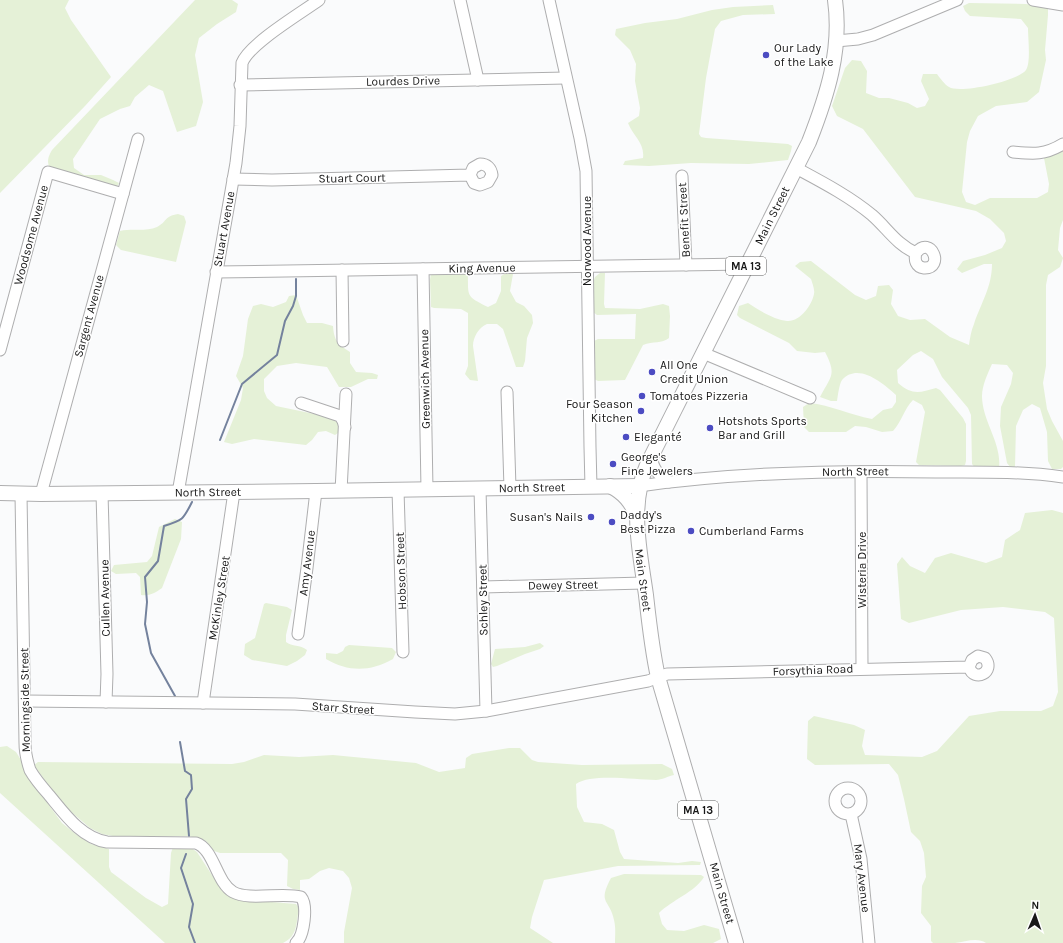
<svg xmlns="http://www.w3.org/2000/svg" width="1063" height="943" viewBox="0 0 1063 943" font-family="Karla,sans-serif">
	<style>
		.green { fill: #e5f1d7 }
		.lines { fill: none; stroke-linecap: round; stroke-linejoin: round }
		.stream { stroke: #74829d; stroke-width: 2 }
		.minor-casing { stroke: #aeaeaf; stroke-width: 13 }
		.major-casing { stroke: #aeaeaf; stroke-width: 16 }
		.minor { stroke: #fff; stroke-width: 11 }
		.major { stroke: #fff; stroke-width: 14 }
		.poi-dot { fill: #4c4cc2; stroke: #fff; stroke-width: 1.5 }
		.labels { text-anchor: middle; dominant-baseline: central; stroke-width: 3; stroke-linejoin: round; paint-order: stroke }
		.shield { fill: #fff; stroke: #5d5d5d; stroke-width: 1 }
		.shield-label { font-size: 11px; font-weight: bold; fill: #181818 }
		.poi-label { font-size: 12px; fill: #181818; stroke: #fff; text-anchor: start }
		.street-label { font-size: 12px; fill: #181818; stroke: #fff }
	</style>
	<rect width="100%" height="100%" fill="#fafbfc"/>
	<g class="green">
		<path d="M0,0H69L65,8L71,20L111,77L85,106L0,193Z"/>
		<path d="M195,0H232L238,4L236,12L217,24L199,38L195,55L203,102L196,126L177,132L163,91L149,85L135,97L130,106L120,109L100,119L73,159L74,168L84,175H101L113,180L119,183L117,187L51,170C46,162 48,157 52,150Z"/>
		<path d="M969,3L1026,4L1048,7V15L1045,50L1046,60L1039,92L1027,102L996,106L978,116L970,131L967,142L962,192L966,202L975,205L990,198H1037L1048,192L1049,184L1044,158L1063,148V220L1060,228L1058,250L1063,258L1060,267L1048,275L1046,285V366L1043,383L1047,409L1052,421L1063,441V467L1061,469H1052L1048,461L1047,432L1040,408L1032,404L1023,410L1016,426L1015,467L1011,468L1007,463L1000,426L1001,407L1011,384L1013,373L1007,365L992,364C988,373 982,385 982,396C982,421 1002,443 999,468L976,469L972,464L971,415L968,408L942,377L933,359L921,351L913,355L897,370L898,383C912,395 919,393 936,388L940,390L963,418L966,424V461L965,465L961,466L919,465L916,462L925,412L922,405L913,400C904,409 902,421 893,431L882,432L866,427L855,426L846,432H809L804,427L803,407L809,403C831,405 850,415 872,419L883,410L892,408L896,402V395C883,383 858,362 842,380C839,385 838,395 837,401H831L820,397C831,376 837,375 825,352L815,353L797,351L789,343L740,318L737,315L739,306L748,303C758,310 775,320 787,321C800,322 812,305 814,294C815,289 812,283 811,279L795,266L800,262L811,261L855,295L866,300L876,296L878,286L889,285L893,290L891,304L898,316L910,320L925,319L950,337L969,345C970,338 971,331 974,324C981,303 992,287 992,264H984L962,273L957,269L963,261L985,255L1002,248L1006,241L1004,233L990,219L976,211L915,197L863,129L837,116L832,106L845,68L852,60L861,61L867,71L866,93L879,98H889L908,103L917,108L925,106L929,99L921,81L923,74H937C940,78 945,85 949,87C960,94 1018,81 1026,70C1031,62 1028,39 1028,28L1021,19L970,16L965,11L963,6Z"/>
		<path d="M773,5L775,14L743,15L721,21L715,29L706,78L699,134L701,137L706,138L788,144L792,146L791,151L788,160L749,164L691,163L649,166L623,165L625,161L643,158C645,143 633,136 628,123L639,116L640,108L635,81L636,64L630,50L615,35L616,29L645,23L677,19L712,10L733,7Z"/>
		<path d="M178,214L184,216L186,222L176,262L121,250L116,245L120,231C132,228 146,232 157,227C167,222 164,216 178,214Z"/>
		<path d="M508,272L513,274L510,291L516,302L524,306L532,315L533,323L527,338L525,361L523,367H516L503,329L497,324C495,324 490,324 487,324C479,327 473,337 473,346L478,381L470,380L465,374L468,366V313L461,309L434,308L431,307L430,280L431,273H468C468,297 466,296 488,307L496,303L501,291V276Z"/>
		<path d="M600,273H605L604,304L605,308L640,309L663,304L669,306L670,316L669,338C662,344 653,341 643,345L625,380L598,381L594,379V341L598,339H635L636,314L597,315L593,312L592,286L595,277Z"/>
		<path d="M296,295L303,315L307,323H322L333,326C334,341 338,344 350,352V363L356,372L372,373L378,375L377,379H368L351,387H339L327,367L296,363L277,366L264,379V391L267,398L276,406L334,418L341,425V431L335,435L326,431L318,432L312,440L306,445L254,439L232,444L224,442L241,400L243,388L236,376L243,356L248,319L253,306L261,304L273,307L286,302L289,296Z"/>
		<path d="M1052,510L1063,513V943H986C977,937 965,942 955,943C947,943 940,943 933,943L931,941V926L921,913L922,886L926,877L924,853L920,841L911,832L904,799L898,775L889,764L815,765L807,759L808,721L814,716L854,725L865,730L862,746L865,755L922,757L937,751L969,716L1000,711H1041L1053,706L1058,692L1054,618L1045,612L1003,607L961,610L909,623L901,619L897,564L902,557L910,566L925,573L935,558L951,553L986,563L1002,557L1005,540L1020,530L1025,513Z"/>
		<path d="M175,519L182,522L181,539L162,588C155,593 150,596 141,595L140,577L136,573L116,574L111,571L114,565L147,562L152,556L159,527Z"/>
		<path d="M266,603L287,607L292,610L286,635V642C292,647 300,644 307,650L305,655L297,661L287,666L252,660L244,655L245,644L255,638L264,604Z"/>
		<path d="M540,643L544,646L540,649L525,654L497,666L493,667L491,664L495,649L525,647Z"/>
		<path d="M349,645L392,648L396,652L393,659C370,672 348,672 326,659V653L337,654L343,651L345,647Z"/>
		<path d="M7,746L16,752L21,760L27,775L62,823L77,835L91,844L109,849V867L111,872L146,898L162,907L168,904L171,853L173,847H190L197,852L223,892L229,896L236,899L296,904L299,908C296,923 298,936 283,943H165L0,793V747Z"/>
		<path d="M509,748H520L532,760L538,762L582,765L662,764L672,769L674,775C668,776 662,780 656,780C635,780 592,773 576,784L577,807L584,822L602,824L614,830L620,852L624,859L678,863L692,861L701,862L700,865L618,866L544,880L532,917L530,928L553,943H344V932L352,888L349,878L343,871L329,868L320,871L309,879L300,880V890L293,889L287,886L288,860L281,853H220L214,851L206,841L189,836L118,837L102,834L90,828L62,804L34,765L38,762L232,764L244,762L264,755L299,757L333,755L416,763L439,772L465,768L466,758L472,754Z"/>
		<path d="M624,874L701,875L704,877C695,892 672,900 659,913L662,924L667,930L684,931L704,925L719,929L721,939L713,943H615C615,936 616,928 614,920C610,899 597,904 611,878Z"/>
	</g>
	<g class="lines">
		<g class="stream">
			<path d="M220,440L242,384L277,355L285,321L293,306L296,296V279"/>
			<path d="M175,696L151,653L145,624L147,602L145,577L158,561L164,526C183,520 183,520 192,502"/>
			<path d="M180,742L185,771L191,775L192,789L186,799L189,836"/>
			<path d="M186,854L181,868L193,904L189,927L195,943"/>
		</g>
		<defs>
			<g id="minor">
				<path d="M460,0L478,80"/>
				<path d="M549,0L580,138L586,171L590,447L591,487"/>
				<path d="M1033,0L1063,5"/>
				<path d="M836,41L858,39L873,35L957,0"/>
				<path d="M240,85L566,78"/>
				<path d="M1013,152C1034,154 1045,155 1063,144"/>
				<path d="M796,168C822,182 849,196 872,215C887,228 897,245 916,253C931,234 945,269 924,268C916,267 914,260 916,253"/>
				<path d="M682,176L686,265"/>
				<path d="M233,179L272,180L470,175L474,183L480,185L488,182L492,175C491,168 487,164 480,164L473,168L470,175"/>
				<path d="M423,269L427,489"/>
				<path d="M342,270L343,341"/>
				<path d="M216,272L747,264"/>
				<path d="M0,350L48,172L123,194"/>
				<path d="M703,353L810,398"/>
				<path d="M507,392L510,488"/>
				<path d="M301,403L340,416L343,421L345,427"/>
				<path d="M651,456C653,469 658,475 669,482"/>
				<path d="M861,472L862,668"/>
				<path id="s1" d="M639,486C737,472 837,470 936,472C978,472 1021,471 1063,477"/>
				<path d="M480,489L486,711"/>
				<path d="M398,490L403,652"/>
				<path d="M341,491L346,394"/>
				<path d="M102,493L107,674L106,702"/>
				<path d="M178,493L236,163L240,126L242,63C249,44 301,13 319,0"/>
				<path d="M21,494L25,743C25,752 27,761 30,770C35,779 42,787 49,795C64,813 81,838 107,842L196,843C214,849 216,882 233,892C249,901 282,892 301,897C308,905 304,936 296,943"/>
				<path d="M41,494L138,139"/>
				<path d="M483,587L644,583"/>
				<path d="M298,634L307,568L316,491"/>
				<path d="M25,701L295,704L415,712L455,714L486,711L648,681L667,674L969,667C974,683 996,672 985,658L978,656L972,660L969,667"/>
				<path d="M203,703L234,492"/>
				<circle cx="848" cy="801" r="13"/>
				<path d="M851,814L861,859L869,943"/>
			</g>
			<g id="major">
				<path d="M610,486C624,493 631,502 637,516"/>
				<path id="s2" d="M0,493L41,494L316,491L639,486"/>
				<path id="s3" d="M736,943L658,677C652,650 649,622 646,595C640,552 629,506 647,465L809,142C827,96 842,50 835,0"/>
			</g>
		</defs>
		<use href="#minor" class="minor-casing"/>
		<use href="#major" class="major-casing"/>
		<use href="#minor" class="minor"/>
		<use href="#major" class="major"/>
	</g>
	<g class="poi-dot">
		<circle cx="766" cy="55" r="4"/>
		<circle cx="652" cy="372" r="4"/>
		<circle cx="642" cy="396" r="4"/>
		<circle cx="641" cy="411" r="4"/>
		<circle cx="710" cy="428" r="4"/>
		<circle cx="626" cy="437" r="4"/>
		<circle cx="613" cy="464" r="4"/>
		<circle cx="591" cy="517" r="4"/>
		<circle cx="612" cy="522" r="4"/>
		<circle cx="691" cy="531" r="4"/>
	</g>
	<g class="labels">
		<g class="shield">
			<rect x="726" y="257" width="40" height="18" rx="3"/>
			<rect x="678" y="801" width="40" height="18" rx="3"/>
		</g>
		<g class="shield-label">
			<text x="746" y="266">MA 13</text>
			<text x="698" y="810">MA 13</text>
		</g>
		<g class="poi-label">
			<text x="774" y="48">Our Lady<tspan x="774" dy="14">of the Lake</tspan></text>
			<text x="660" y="365">All One<tspan x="660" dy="14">Credit Union</tspan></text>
			<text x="650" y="396">Tomatoes Pizzeria</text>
			<text x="633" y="404" text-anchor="end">Four Season<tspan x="633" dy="14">Kitchen</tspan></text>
			<text x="718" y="421">Hotshots Sports<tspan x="718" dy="14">Bar and Grill</tspan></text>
			<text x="634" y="437">Eleganté</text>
			<text x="621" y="457">George's<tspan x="621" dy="14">Fine Jewelers</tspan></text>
			<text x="620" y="515">Daddy's<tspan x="620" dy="14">Best Pizza</tspan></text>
			<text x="583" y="517" text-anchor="end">Susan's Nails</text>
			<text x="699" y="531">Cumberland Farms</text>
		</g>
		<g class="street-label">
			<text transform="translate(403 81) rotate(-1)">Lourdes Drive</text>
			<text transform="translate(352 178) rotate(-1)">Stuart Court</text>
			<text stroke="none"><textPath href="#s3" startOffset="771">Main Street</textPath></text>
			<text transform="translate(684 220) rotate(-93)">Benefit Street</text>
			<text transform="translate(224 229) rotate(-80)">Stuart Avenue</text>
			<text transform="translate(31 235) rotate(-75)">Woodsome Avenue</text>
			<text transform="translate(587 241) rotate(-90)">Norwood Avenue</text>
			<text transform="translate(482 268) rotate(-1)">King Avenue</text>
			<text transform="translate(89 316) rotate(-75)">Sargent Avenue</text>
			<text transform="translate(425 379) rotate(-91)">Greenwich Avenue</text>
			<text stroke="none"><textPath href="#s1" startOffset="217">North Street</textPath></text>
			<text stroke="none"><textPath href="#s2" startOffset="532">North Street</textPath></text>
			<text stroke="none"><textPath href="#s2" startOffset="208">North Street</textPath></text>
			<text transform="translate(307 563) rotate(-83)">Amy Avenue</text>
			<text transform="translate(862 570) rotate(-90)">Wisteria Drive</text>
			<text transform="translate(401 571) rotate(-92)">Hobson Street</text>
			<text transform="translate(643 580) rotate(82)">Main Street</text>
			<text transform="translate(563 585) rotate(-1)">Dewey Street</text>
			<text transform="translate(105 598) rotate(-91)">Cullen Avenue</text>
			<text transform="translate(219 598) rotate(-81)">McKinley Street</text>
			<text transform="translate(483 600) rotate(-91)">Schley Street</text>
			<text transform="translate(813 670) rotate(-2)">Forsythia Road</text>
			<text transform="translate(25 700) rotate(-91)">Morningside Street</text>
			<text transform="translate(343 708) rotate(4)">Starr Street</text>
			<text transform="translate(862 878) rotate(83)">Mary Avenue</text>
			<text transform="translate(722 893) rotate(74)">Main Street</text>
		</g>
	</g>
	<g transform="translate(1035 915) rotate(2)" stroke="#ffffff" stroke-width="3" paint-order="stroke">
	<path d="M0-3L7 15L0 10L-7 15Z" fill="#181818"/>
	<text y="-6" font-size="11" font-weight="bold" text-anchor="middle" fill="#181818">N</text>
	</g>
</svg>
